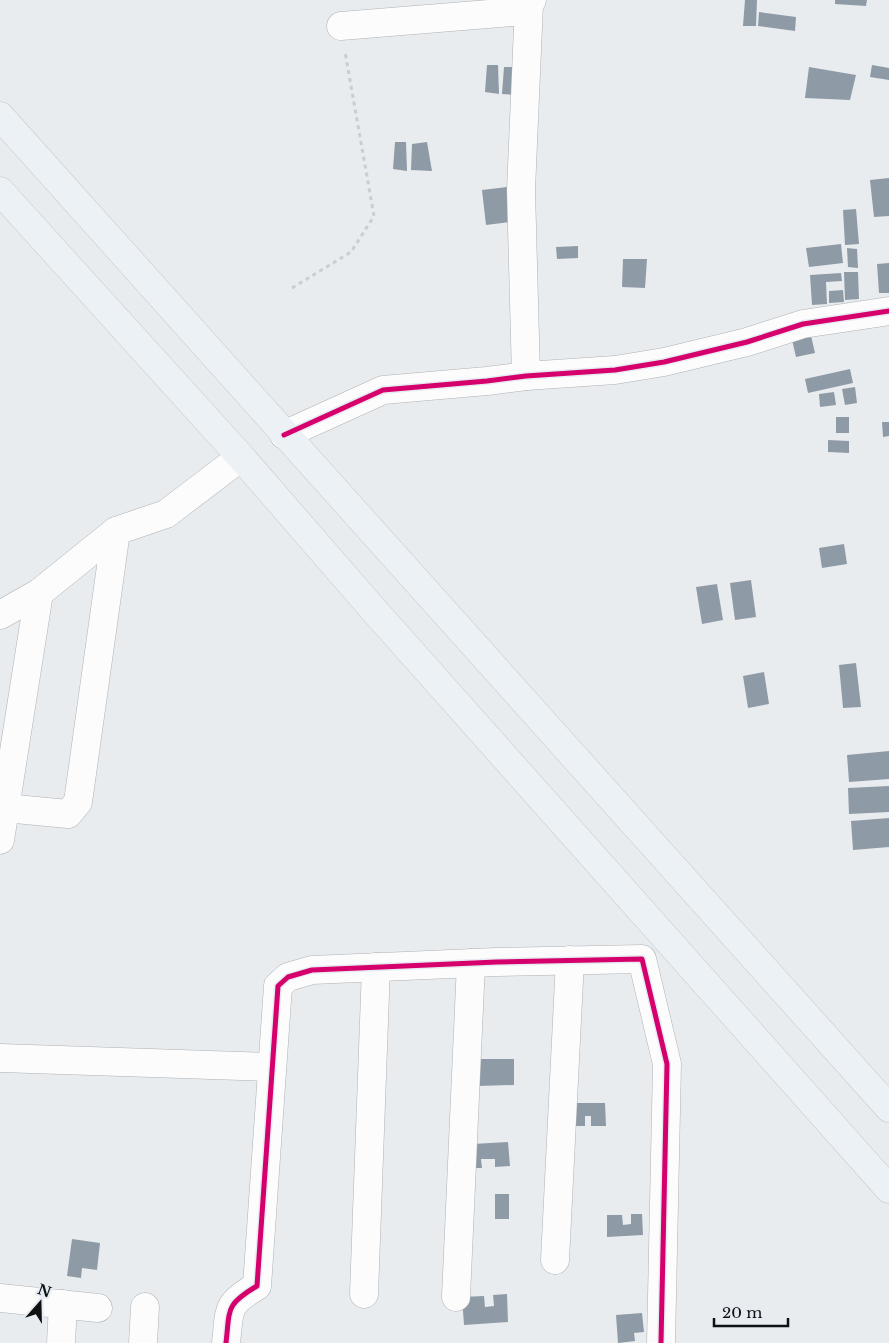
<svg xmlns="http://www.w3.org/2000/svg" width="889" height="1343" viewBox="0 0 889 1343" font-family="'Libre Baskerville',serif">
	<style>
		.building { fill: #8f9aa7 }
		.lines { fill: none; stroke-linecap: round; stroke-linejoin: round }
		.street-casing { stroke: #afb1b3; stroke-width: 29 }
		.primary-casing { stroke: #c7c8ca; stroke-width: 29 }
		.path { stroke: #cbcdce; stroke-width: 3; stroke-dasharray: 4 4; stroke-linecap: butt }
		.street { stroke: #fcfcfd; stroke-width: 28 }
		.primary { stroke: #ecf1f6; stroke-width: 28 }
		.cycleway-casing { stroke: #e6ebf2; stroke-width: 8 }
		.cycleway { stroke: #d6006c; stroke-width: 5 }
	</style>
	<rect width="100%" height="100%" fill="#e9ecef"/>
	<g class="building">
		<path d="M745,0H757L756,26H743Z"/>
		<path d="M835,0H867L866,6L835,4Z"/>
		<path d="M759,12L796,17L795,31L758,26Z"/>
		<path d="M487,65H498L499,94L485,92Z"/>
		<path d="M872,65L889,68V80L870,77Z"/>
		<path d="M504,67H515L516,95L502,94Z"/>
		<path d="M809,67L856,75L850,100L805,98Z"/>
		<path d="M395,142H406L407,171L393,169Z"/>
		<path d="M427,142L432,171L411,170L412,144Z"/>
		<path d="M889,178V216L874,217L870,180Z"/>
		<path d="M507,187L510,222L486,225L482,190Z"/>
		<path d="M856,209L859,244L845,245L843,210Z"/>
		<path d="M841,244L843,263L809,267L806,248Z"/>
		<path d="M578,246V258L557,259L556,247Z"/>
		<path d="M847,248L857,249L858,268L848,267Z"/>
		<path d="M623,259H647L645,288L622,287Z"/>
		<path d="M889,263V293H879L877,264Z"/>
		<path d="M844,272H858L859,299L845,300Z"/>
		<path d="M841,273L842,281L826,282L827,304L812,305L810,275Z"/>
		<path d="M843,290L844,302L829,303V291Z"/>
		<path d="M809,327L815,353L796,357L790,331Z"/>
		<path d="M850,369L853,383L808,393L805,379Z"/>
		<path d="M855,387L857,403L845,405L842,389Z"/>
		<path d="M834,392L836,405L820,407L819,394Z"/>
		<rect x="836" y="417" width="13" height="16"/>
		<path d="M882,422H889V436L883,437Z"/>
		<path d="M828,440L849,441V453L828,452Z"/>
		<path d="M844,544L847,564L822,568L819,548Z"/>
		<path d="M751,580L756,617L735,620L730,583Z"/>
		<path d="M717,584L723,620L702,624L696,587Z"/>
		<path d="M856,663L861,707L843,708L839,665Z"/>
		<path d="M764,672L769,704L748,708L743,676Z"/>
		<path d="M889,751V779L849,782L847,755Z"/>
		<path d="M889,786V812L849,814L848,788Z"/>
		<path d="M889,818V847L853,850L851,821Z"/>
		<path d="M477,1059H514V1085L477,1086Z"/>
		<path d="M565,1103H605L606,1126H591V1116H585V1126H565Z"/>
		<path d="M508,1142L510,1166L495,1167V1159H481L482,1168H475L473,1144Z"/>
		<rect x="495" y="1194" width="14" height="25"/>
		<path d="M631,1214H642L643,1235L607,1237V1215H622L623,1225L631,1224Z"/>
		<path d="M72,1239L100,1243L97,1270L82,1268L81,1278L67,1276Z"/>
		<path d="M507,1294L508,1322L464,1325L462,1297L484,1296L485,1307L494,1306L493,1295Z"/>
		<path d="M642,1313L644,1332L634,1333L635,1341L618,1343L616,1315Z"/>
	</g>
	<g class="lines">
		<defs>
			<g id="street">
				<path d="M341,26L513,12L529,4L532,0"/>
				<path d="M526,376L521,190L529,4"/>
				<path d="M284,435L383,390L487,381L526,376L615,370L664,362L747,342L803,324L889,311"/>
				<path d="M0,615L39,593L116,531L166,514L241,457"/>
				<path d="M5,808L68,814L78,802L116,531"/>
				<path d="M0,840L39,593"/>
				<path d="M0,1058L271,1067"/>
				<path d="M555,1260L570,960"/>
				<path d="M364,1294L376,967"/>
				<path d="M456,1297L471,963"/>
				<path d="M0,1298L98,1308"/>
				<path d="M61,1343L63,1304"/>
				<path d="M143,1343L145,1307"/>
				<path d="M226,1343C230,1309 225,1305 257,1286L278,986L288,977L312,970L497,962L642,959L667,1064L661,1343"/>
			</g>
			<g id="primary">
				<path d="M0,116L889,1108"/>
				<path d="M0,191L241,457L372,608L889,1189"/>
			</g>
		</defs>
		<use href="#street" class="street-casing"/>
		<use href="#primary" class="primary-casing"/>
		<path class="path" d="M292,288L351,252L374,216L345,52"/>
		<use href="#street" class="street"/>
		<use href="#primary" class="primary"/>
		<defs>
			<g id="cycleway">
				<path d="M284,435L383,390L487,381L526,376L615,370L664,362L747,342L803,324L889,311"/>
				<path d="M226,1343C230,1309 225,1305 257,1286L278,986L288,977L312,970L497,962L642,959L667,1064L661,1343"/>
			</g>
		</defs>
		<use href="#cycleway" class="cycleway-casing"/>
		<use href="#cycleway" class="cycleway"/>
	</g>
	<g transform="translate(40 1303) rotate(20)" stroke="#e6ebf2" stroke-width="4" paint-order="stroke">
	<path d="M0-4L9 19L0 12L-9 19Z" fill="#0e1012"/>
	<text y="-8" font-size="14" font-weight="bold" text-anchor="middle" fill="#0e1012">N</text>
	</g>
	<path d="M714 1318v8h74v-8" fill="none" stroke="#0e1012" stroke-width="2.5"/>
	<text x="722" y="1318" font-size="15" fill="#0e1012" stroke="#e6ebf2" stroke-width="4" paint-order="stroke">20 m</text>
</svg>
